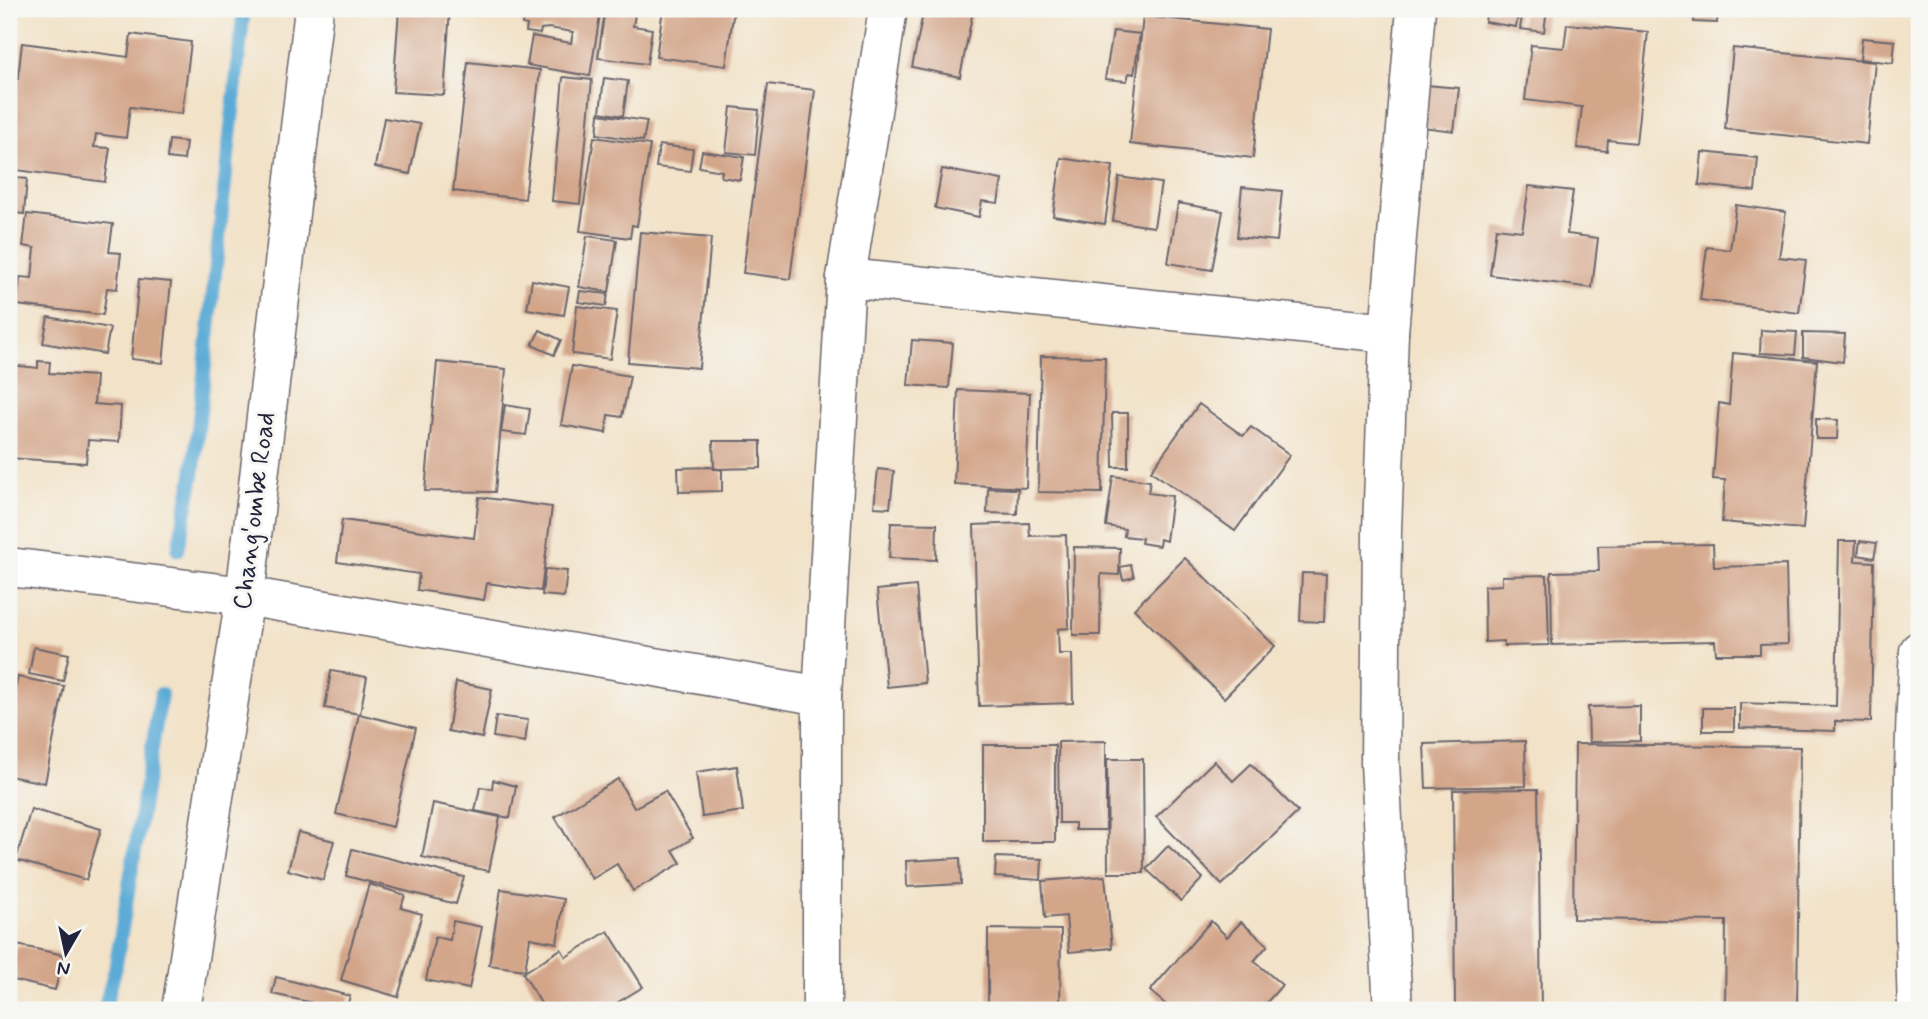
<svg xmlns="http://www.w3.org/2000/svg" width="1928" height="1019" viewBox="0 0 1928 1019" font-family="Mynerve,sans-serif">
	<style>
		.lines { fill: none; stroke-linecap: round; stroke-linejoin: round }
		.stream { stroke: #5cabd6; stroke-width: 14 }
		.building { fill: #d3a589 }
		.minor-casing { stroke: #6b656c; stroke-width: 41 }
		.minor { stroke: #fff; stroke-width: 38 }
		.labels { text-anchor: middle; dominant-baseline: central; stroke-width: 6; stroke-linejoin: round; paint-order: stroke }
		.street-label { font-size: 26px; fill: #22223b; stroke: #f6f6f2 }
	</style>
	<rect width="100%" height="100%" fill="#f6f6f2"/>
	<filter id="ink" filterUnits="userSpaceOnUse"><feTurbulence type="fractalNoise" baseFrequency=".0143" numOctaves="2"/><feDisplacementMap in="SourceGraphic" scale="14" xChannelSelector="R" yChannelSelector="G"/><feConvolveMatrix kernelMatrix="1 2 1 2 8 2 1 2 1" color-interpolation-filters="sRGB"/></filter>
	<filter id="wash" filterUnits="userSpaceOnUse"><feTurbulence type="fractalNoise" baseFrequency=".00686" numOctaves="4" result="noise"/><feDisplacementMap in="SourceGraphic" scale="28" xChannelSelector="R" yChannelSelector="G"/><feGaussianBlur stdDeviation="1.57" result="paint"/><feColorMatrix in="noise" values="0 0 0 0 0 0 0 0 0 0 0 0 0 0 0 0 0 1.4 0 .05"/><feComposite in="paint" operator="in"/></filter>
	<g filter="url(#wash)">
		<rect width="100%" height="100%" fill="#f2e2c8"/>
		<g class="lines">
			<g class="stream">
				<path d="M178,550L193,475L244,9"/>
				<path d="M104,1010L115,970L161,694"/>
			</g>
		</g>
		<g id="blocks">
			<g class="building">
				<path d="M399,9H450L444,95L393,92Z"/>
				<path d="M525,9H601L590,76L527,65L532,36L571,43L573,32L549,28L541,29L540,34L526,32L527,25L522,24Z"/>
				<path d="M605,9H636L633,26L652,29L647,64L598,58Z"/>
				<path d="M663,9H734L726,66L656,57Z"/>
				<path d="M924,9L973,11L960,77L912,67Z"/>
				<path d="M1487,9H1519L1516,27L1485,22Z"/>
				<path d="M1523,9H1547L1544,32L1520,29Z"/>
				<path d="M1696,9H1718L1717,23L1694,22Z"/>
				<path d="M1143,16L1267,29L1253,158L1130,144Z"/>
				<path d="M1567,24L1648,32L1636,143L1608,140L1607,151L1577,148L1582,107L1525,100L1531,45L1564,48Z"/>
				<path d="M1113,31L1140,34L1134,74L1129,73L1127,81L1105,79Z"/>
				<path d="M131,34L191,42L182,114L130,107L126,138L96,134L94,147L110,148L105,182L9,169V78L18,79L22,43L128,57Z"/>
				<path d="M1862,38L1895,41L1893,63L1860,59Z"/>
				<path d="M1733,48L1875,62L1867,144L1725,129Z"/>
				<path d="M468,62L540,70L525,199L453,191Z"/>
				<path d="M563,77L592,80L580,204L552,201Z"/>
				<path d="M604,78L628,81L623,116L600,112Z"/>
				<path d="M768,84L815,90L790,279L743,273Z"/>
				<path d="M1426,85L1459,88L1454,131L1421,127Z"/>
				<path d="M731,107L759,110L755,155L726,152Z"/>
				<path d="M599,114L647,121L643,141L597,134Z"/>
				<path d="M384,118L420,124L410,174L375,167Z"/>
				<path d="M594,137L650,145L637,226L632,225L630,238L580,231Z"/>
				<path d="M169,140L186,142L184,160L167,158Z"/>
				<path d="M659,145L693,149L690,171L656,167Z"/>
				<path d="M702,151L744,157L740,180L721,177L722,171L699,167Z"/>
				<path d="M1702,152L1758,158L1755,191L1699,185Z"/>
				<path d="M1061,158L1113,166L1105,224L1053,216Z"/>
				<path d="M942,169L1002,180L998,203L982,201L979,217L935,208Z"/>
				<path d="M9,177L27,179L24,214L9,212Z"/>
				<path d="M1119,177L1161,183L1154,227L1113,221Z"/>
				<path d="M1529,186L1573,191L1567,234L1598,238L1592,288L1490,275L1496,228L1522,231Z"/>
				<path d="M1242,187L1282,191L1277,241L1237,237Z"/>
				<path d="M1178,203L1223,211L1212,270L1168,263Z"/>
				<path d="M1736,205L1786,212L1779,257L1806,260L1799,313L1700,300L1707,247L1730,250Z"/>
				<path d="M27,214L113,224L109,252L121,253L117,289L107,288L103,315L17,305L20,277L32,278L35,248L23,246Z"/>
				<path d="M640,232L711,238L699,368L628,362Z"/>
				<path d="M587,236L617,240L609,292L579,287Z"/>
				<path d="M139,279L171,282L163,363L131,359Z"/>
				<path d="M532,280L569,287L564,315L527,309Z"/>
				<path d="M580,291L608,294L606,306L578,302Z"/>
				<path d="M577,306L617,311L610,359L572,354Z"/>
				<path d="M48,317L110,328L105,354L43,343Z"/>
				<path d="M540,330L561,340L554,355L532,345Z"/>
				<path d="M1761,330L1797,332L1795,355L1760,353Z"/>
				<path d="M1803,333L1845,334L1843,362L1803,357Z"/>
				<path d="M912,340L953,343L949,388L908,385Z"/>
				<path d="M1733,353L1817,361L1803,529L1722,522L1725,480L1713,479L1719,403L1729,405Z"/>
				<path d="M1041,356L1105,357L1102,493L1038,492Z"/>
				<path d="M38,361L50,362L49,373L96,376L94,404L121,406L119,442L88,440L86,463L9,458V365L38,368Z"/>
				<path d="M437,362L506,369L495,492L425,491Z"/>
				<path d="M572,366L630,376L622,417L608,415L606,433L561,425Z"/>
				<path d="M958,390L1030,393L1026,488L954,484Z"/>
				<path d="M1199,404L1243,436L1251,427L1290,455L1235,531L1151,471Z"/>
				<path d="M505,405L530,409L526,435L501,432Z"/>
				<path d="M1112,413H1128V467H1113Z"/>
				<path d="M1816,419L1838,420L1837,439H1816Z"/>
				<path d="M713,441H761V468L714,469Z"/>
				<path d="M710,467L722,470V491L679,492L678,468Z"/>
				<path d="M878,469L894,471L890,508L874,507Z"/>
				<path d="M1113,476L1150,481L1148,493L1172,496L1166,541L1160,539L1159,546L1141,543L1142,538L1124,536L1125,529L1106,526Z"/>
				<path d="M988,488L1018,489L1017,514L987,513Z"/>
				<path d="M479,497L552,507L541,591L487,583L484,600L417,590L419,574L337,562L342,520L474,538Z"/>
				<path d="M891,523L937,524L936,560L889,558Z"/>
				<path d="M1029,523L1030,536L1066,535L1069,628L1058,629L1059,654H1072L1073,703L979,706L974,525Z"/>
				<path d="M1839,541H1856L1855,561L1874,562L1871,722L1835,721V731L1740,728V703L1836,706Z"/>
				<path d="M1860,541L1877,543L1874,558L1858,555Z"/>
				<path d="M1713,544L1714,567L1786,565L1788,644L1760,645V654H1716L1715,641L1552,645L1551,572L1599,571L1598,546Z"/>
				<path d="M1074,547L1120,548L1119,575L1101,574L1100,635H1073Z"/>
				<path d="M1185,558L1275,646L1224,698L1134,609Z"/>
				<path d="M1131,565L1134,577L1123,580L1120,567Z"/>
				<path d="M545,569L567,571L564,597L542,595Z"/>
				<path d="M1302,573L1326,574L1324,622L1300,621Z"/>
				<path d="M1547,575L1549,645L1504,646V641L1485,642L1484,586L1502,585V576Z"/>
				<path d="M916,586L925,683L887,687L877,590Z"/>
				<path d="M34,647L69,654L63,681L29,674Z"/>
				<path d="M331,671L367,677L360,714L325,708Z"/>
				<path d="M18,677L64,686L45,783L9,776V714Z"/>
				<path d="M456,682L492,689L482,738L448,731Z"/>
				<path d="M1640,706V741L1589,742L1588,707Z"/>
				<rect x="1703" y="708" width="31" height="23"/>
				<path d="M359,714L416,728L393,827L336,814Z"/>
				<path d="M496,716L528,720L525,742L493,737Z"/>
				<path d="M1106,741V830H1075V823H1059L1058,742Z"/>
				<path d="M1525,741L1526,786L1426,788L1424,744Z"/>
				<path d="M1575,744L1800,747L1797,1010H1725L1726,921L1573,919Z"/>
				<rect x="983" y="745" width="72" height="97"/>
				<path d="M1107,759H1143L1144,873H1108Z"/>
				<path d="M1214,761L1233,781L1251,764L1298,812L1222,885L1156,817Z"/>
				<path d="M737,766L743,811L702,817L696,772Z"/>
				<path d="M618,779L634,808L665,791L693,838L673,850L681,863L633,891L617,864L592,879L555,817Z"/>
				<path d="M493,780L516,786L510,818L475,811L480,787L492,789Z"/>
				<path d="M1538,789L1541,1010H1455L1453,790Z"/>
				<path d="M433,803L500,817L489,871L422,857Z"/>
				<path d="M31,809L101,829L86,880L16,860Z"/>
				<path d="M298,832L334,841L323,880L288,870Z"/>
				<path d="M1168,846L1203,878L1181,901L1146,869Z"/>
				<path d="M352,849L464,877L456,904L346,876Z"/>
				<path d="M996,857L1042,859L1041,880L995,877Z"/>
				<path d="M960,858L961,884L907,887L906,861Z"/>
				<path d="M1105,876L1112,948L1069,952L1066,916L1045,918L1042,881Z"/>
				<path d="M369,884L405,895L401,908L422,914L398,997L341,980Z"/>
				<path d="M501,889L564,899L557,943L530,938L525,970L489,965Z"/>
				<path d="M453,921L482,927L469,989L426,980L435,937L450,940Z"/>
				<path d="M1211,921L1227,937L1241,922L1268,945L1254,961L1282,985L1260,1010H1172L1150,991Z"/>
				<path d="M988,929L1061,930L1060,1010H988Z"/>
				<path d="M608,931L643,987L605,1010H545L523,973L561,949L566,957Z"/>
				<path d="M17,945L64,955L55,990L9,979Z"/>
				<path d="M276,977L350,996L346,1010L272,994Z"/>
			</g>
		</g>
	</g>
	<g filter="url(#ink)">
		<use href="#blocks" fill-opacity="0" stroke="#6b656c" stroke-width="2"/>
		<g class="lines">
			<defs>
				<g id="minor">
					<path d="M846,278L1389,333"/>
					<path d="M9,567L245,596L822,696"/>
					<path d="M181,1010L245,596L314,9"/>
					<path d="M822,1010V696L846,278L888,9"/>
					<path d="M1393,1010L1380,763L1382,531L1389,333L1416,9"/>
					<path d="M1917,1010C1913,891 1911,771 1919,651"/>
				</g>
			</defs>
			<use href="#minor" class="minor-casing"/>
			<use href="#minor" class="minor"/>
		</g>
	</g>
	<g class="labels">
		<g class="street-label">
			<text transform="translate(255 511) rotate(-83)">Chang'ombe Road</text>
		</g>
	</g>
	<rect width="1928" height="1019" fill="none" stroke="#f6f6f2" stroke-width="35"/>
	<g transform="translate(66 953) rotate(189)" stroke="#f6f6f2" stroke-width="5" paint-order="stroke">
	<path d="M0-5L12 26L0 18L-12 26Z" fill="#22223b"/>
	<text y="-10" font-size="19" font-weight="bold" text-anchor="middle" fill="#22223b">N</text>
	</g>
</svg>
